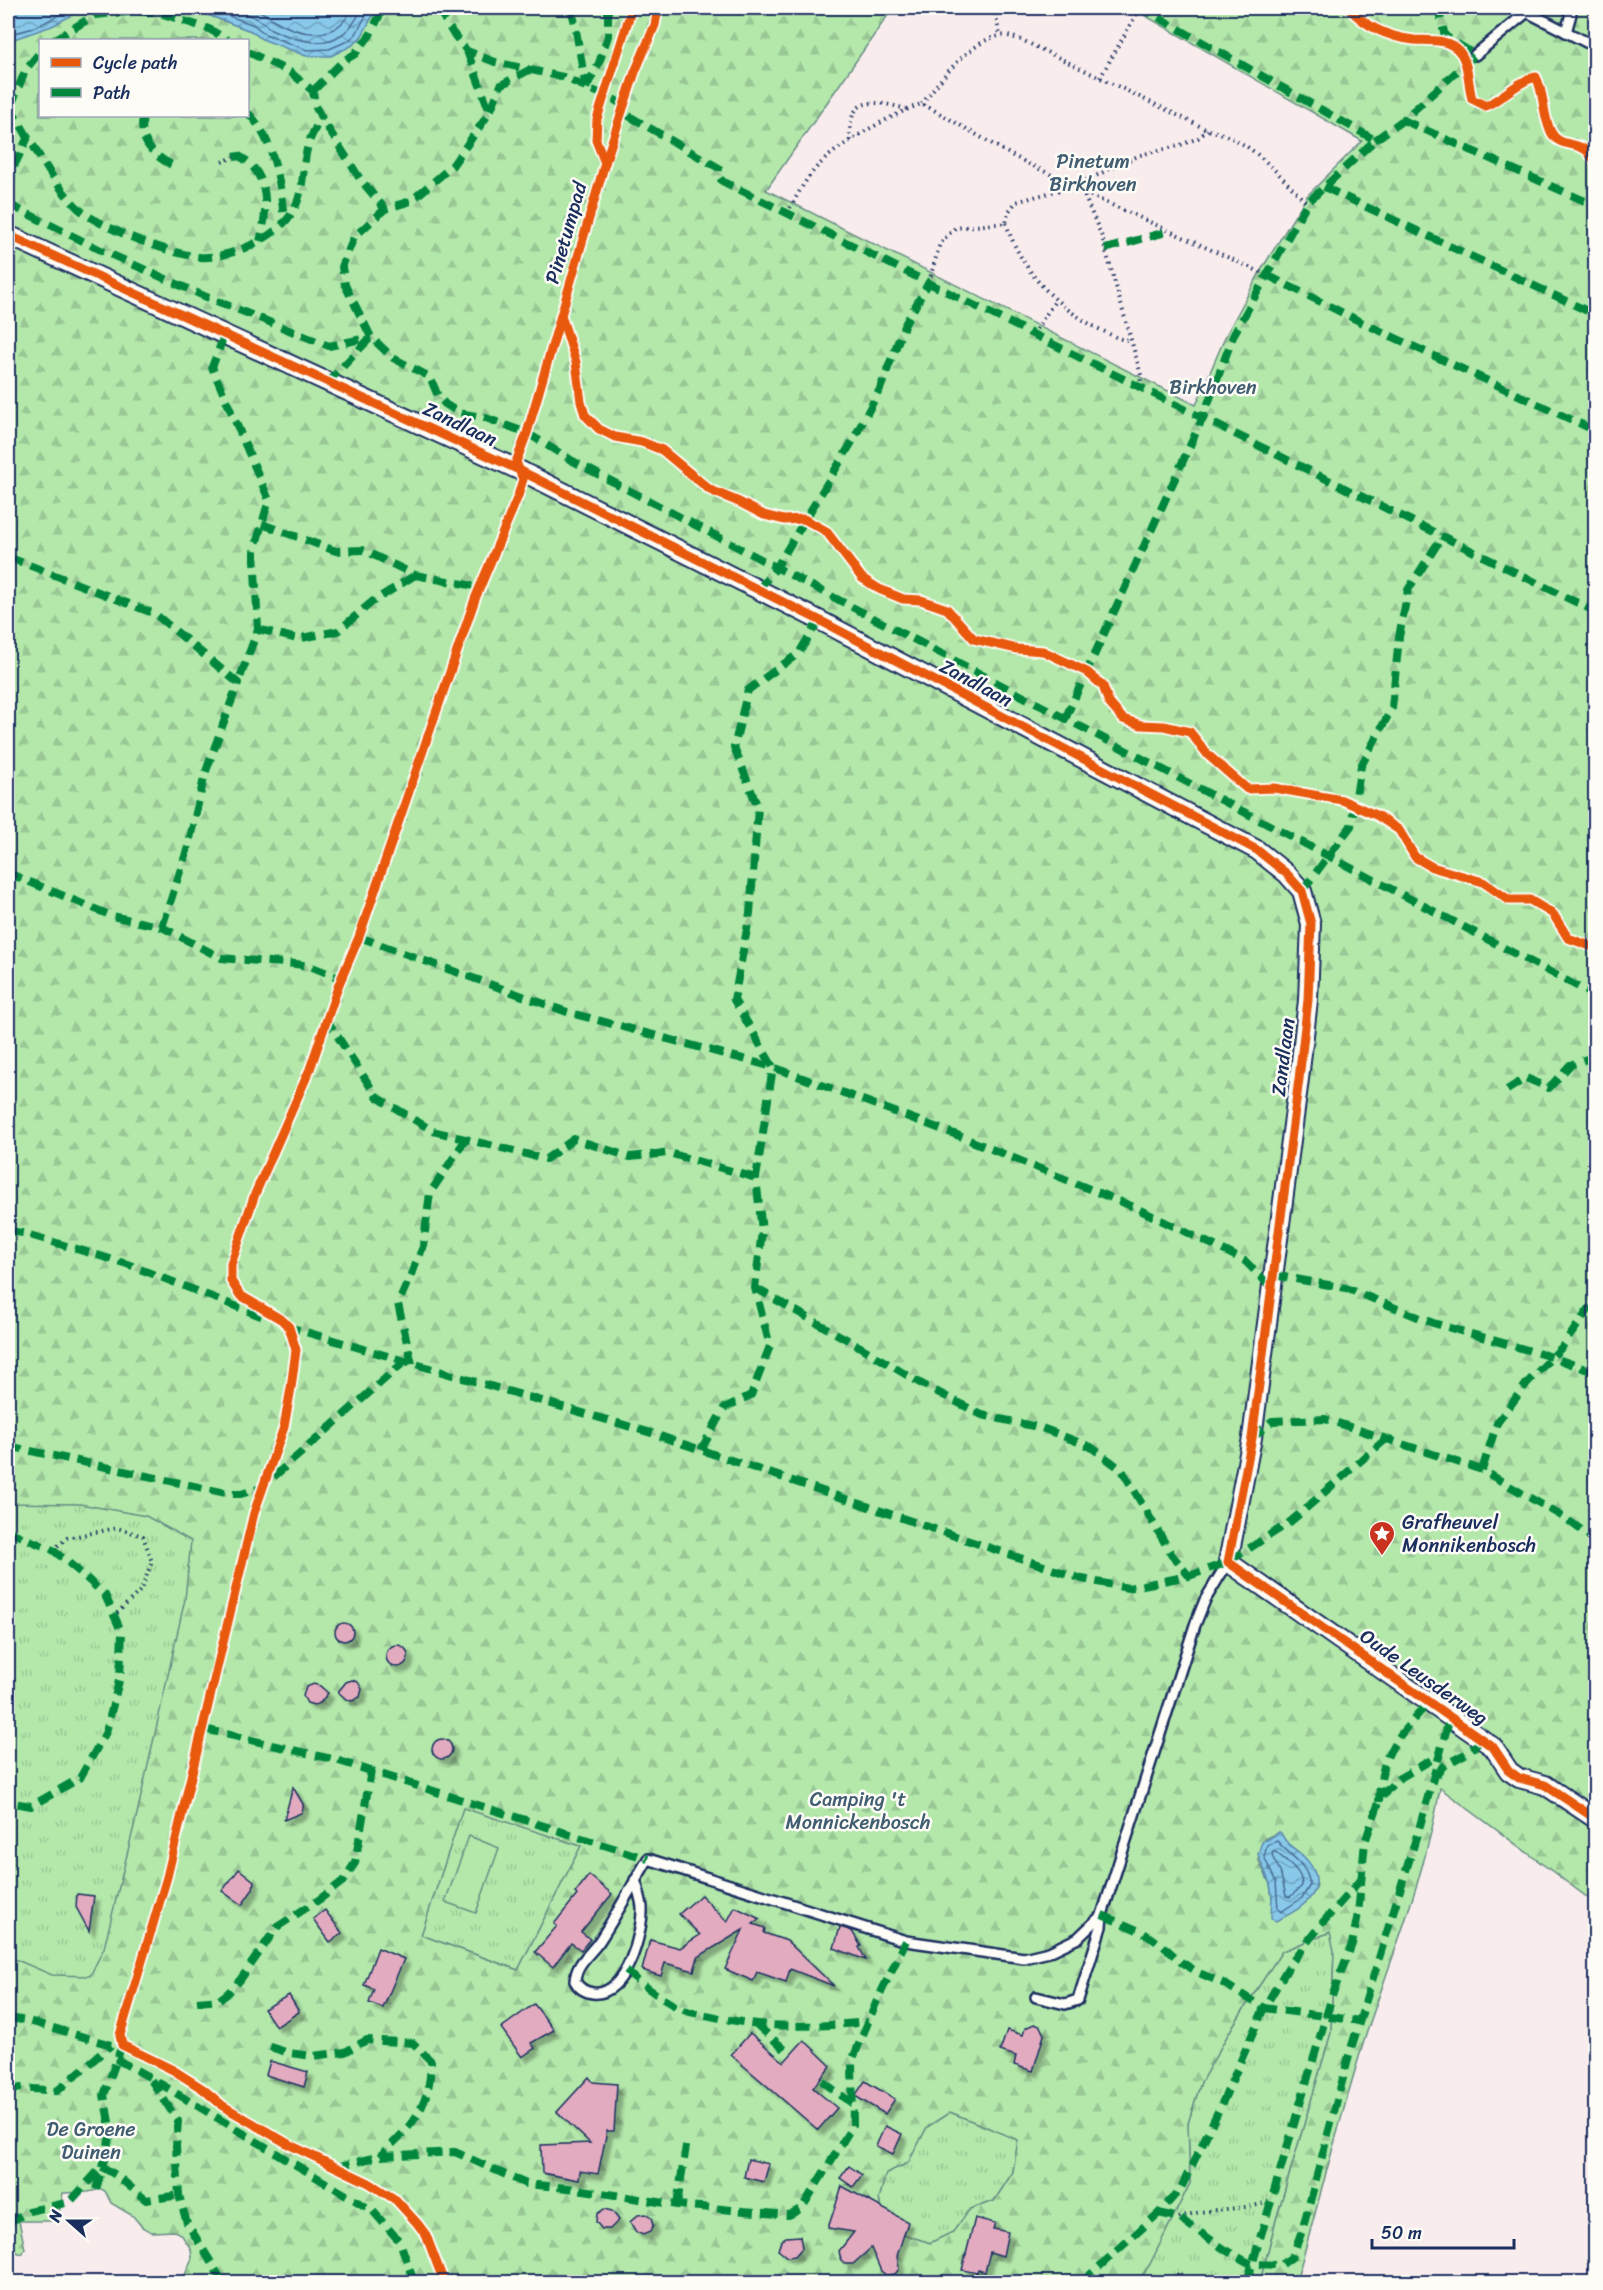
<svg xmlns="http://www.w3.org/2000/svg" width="1603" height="2290" viewBox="0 0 1603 2290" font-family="Sriracha,sans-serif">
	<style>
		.grass { fill: url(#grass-tufts); stroke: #678c84; stroke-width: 1.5 }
		.forest { fill: url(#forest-firs); stroke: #678c84; stroke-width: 1.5; fill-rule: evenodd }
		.pitch { fill: #b3e8aa; stroke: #678c84; stroke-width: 1.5 }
		.water { fill: url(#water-waves); stroke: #5c8bb1; stroke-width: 1.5 }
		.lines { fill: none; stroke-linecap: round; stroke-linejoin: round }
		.shore { stroke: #476c96; stroke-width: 1.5 }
		.building { fill: #e3abbf; stroke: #1b2f5e; stroke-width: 1.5; filter: url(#shadow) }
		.lane-casing { stroke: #1b2f5e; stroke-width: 14 }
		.street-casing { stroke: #1b2f5e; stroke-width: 22 }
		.path { stroke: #1b2f5e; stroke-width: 4; stroke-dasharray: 1.5 4.5; stroke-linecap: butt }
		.lane { stroke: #fdfcf7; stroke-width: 9 }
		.street { stroke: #fdfcf7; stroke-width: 18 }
		.quiet { stroke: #00873e; stroke-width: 8; stroke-dasharray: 15 8; stroke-linecap: butt }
		.cycleway-casing { stroke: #fdfcf7; stroke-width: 13 }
		.cycleway { stroke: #e8590c; stroke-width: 9 }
		.labels { text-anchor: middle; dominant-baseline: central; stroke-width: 5; stroke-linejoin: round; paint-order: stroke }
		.park-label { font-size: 20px; fill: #415d71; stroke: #fdfcf7 }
		.street-label { font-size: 20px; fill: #1b2f5e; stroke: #fdfcf7 }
		.poi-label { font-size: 20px; fill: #1b2f5e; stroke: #fdfcf7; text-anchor: start }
	</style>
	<defs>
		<pattern id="grass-tufts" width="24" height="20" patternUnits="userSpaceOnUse" patternTransform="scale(1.5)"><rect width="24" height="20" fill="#b3e8aa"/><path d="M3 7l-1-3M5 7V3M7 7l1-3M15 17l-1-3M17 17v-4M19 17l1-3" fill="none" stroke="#99c795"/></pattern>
		<pattern id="forest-firs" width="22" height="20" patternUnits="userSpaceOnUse" patternTransform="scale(1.5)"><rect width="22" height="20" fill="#b3e8aa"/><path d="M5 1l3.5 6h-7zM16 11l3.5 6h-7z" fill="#99c795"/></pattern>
		<pattern id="water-waves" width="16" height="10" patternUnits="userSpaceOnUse" patternTransform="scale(1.5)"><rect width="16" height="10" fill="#88c8e9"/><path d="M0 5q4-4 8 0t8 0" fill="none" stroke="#6ea3c0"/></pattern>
		<filter id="shadow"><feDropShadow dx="5.5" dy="5.5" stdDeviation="1.5" flood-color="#0004"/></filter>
	</defs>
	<rect width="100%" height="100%" fill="#f8ecec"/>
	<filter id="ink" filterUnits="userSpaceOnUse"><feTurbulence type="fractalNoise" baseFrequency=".0167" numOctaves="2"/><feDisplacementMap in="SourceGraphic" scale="12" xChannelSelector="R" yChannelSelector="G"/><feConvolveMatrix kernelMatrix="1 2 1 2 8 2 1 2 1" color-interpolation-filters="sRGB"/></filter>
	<g filter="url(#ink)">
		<g class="grass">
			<path d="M8,1466L234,1523L103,2032L8,1998Z"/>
			<path d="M463,1807L581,1846L518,1970L421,1935Z"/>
			<path d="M1331,1932L1334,1951L1331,2033L1276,2220L1260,2282H1138L1150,2263L1190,2183L1188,2123L1201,2082L1234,2024L1282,1951Z"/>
			<path d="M950,2112L1018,2140L1013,2172L994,2201L970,2209L953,2232L930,2243L885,2229L879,2199L886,2173L908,2163L927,2127Z"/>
		</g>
		<path class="forest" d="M85,8H189L251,31L262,39L351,46L360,39L377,8H893L766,190L1196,405L1226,335L1263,267L1307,196L1362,141L1132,8H1595V1903L1440,1788C1426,1875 1391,1957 1364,2041C1339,2120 1319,2202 1296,2282H1260L1276,2220L1331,2033L1334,1951L1330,1932L1282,1951L1234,2024L1201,2082L1188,2123L1190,2183L1150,2264L1138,2282H182L192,2258L191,2249L181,2234L174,2231L151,2232L142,2227L133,2216L111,2203L105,2191L101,2189L88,2192L63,2193L59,2213L53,2221H19L25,2249L22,2254L8,2249V1958L17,1960L52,1975L90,1976L104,1948L137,1814L185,1599L191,1541L146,1516L80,1504L8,1503V39H14ZM40,40H248V116H40ZM463,1808L581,1846L518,1970L421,1935ZM1279,1832L1288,1844L1302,1855L1317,1885C1311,1904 1291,1914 1275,1921L1270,1884L1258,1859L1264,1839ZM950,2112L1018,2140L1013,2172L994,2201L970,2209L953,2232L930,2243L885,2228L879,2199L886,2173L908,2163L927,2127Z"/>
		<path class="pitch" d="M469,1836L499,1848L476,1913L445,1902Z"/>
		<g class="water">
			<path d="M8,8H85L52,26L14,39H8Z"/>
			<path d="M189,8H377L360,39L351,46L331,56H306L262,39L251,31Z"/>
			<path d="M1279,1832L1281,1833C1287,1847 1298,1849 1307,1860C1332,1890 1301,1910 1275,1921L1271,1918L1272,1895L1270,1884L1258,1854L1262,1842Z"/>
		</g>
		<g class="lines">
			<g class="shore">
				<path d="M207,8L254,25L265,34L307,50L329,49L348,41L356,34L370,8"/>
				<path d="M229,8C238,11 247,14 256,18C262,21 266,26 271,29C309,47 343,51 362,8"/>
				<path d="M254,8C262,11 267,16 274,20C302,37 337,42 352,8"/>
				<path d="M8,33C32,33 51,18 72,8"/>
				<path d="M1277,1841C1290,1856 1307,1863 1310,1885L1302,1898L1281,1912L1278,1909L1276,1882L1264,1857L1267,1845Z"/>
				<path d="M1273,1852H1276C1287,1863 1302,1869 1302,1886L1290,1897L1286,1896L1280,1871L1272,1856Z"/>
			</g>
		</g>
		<g class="building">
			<circle cx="344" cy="1632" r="9"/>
			<circle cx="397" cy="1656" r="11"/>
			<path d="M352,1680L358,1682L362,1689L360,1697L352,1701L346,1699L338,1692L346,1682Z"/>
			<path d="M314,1684L320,1686L328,1693L320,1703L314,1705L307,1703L303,1696L306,1687Z"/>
			<circle cx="442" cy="1749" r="10"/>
			<path d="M293,1787L303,1804V1808L301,1813L284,1820Z"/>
			<path d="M239,1869L254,1881L253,1889L242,1905L222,1891Z"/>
			<path d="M589,1875L612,1894L581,1932L590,1939L581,1950L571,1943L553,1967L535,1952L557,1926L554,1924L577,1895L575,1893Z"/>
			<path d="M77,1894L94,1896L89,1931L76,1907Z"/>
			<path d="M701,1895L727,1922L735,1907L760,1919L753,1924L765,1928L764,1933L787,1941L834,1986L790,1969L786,1982L757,1972L753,1981L725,1969L743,1930L698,1957L694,1971L665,1963L661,1976L642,1970L650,1940L680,1948L700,1935L679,1914Z"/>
			<path d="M325,1910L342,1933L330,1942L313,1919Z"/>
			<path d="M840,1927L852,1931L861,1946L859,1947L866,1960L834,1948Z"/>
			<path d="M378,1948L404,1959L383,2008L369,2003L374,1989L364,1985Z"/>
			<path d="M289,1995L299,2012L276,2027L264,2009Z"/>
			<path d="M534,2004L554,2030L531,2043L535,2048L522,2057L501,2028Z"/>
			<path d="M1034,2024L1040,2026L1044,2035L1033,2071L1014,2065L1016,2056L1000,2051L1007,2030L1023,2035L1025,2028Z"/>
			<path d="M750,2033L784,2062L804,2040L831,2066L813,2088L837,2108L818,2130L731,2055Z"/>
			<path d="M270,2061L308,2072L304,2087L266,2075Z"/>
			<path d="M589,2077L593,2082L617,2084L614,2131H607L598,2174L580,2171L579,2180L542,2173L541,2145L590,2143L557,2112Z"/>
			<path d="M865,2081L895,2099L885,2114L855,2096Z"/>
			<path d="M885,2126L902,2134L893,2154L876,2146Z"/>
			<path d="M748,2159L769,2164L764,2182L744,2177Z"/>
			<path d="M849,2166L862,2175L853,2187L840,2178Z"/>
			<path d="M842,2186L908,2222L897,2256L899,2269L895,2274L886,2275L881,2271L871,2248L853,2264H845L841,2260L839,2251L854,2232L828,2228Z"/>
			<path d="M604,2209L612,2211L619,2220L610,2229H602L596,2222L597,2214Z"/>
			<path d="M645,2214L651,2218L653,2226L650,2232L643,2235L636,2232L630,2222L638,2215Z"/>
			<path d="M975,2218L995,2223L993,2229L1008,2232L1003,2256L990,2252L985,2272L978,2270L977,2273L962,2270Z"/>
			<path d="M800,2236L802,2248L795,2256L787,2257L778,2250L781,2241L786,2237Z"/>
		</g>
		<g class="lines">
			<defs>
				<g id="lane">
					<path d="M1522,8L1527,12L1596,47"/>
					<path d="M1566,32L1571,14L1566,8"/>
					<path d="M1475,55L1527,12"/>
					<path d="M635,1880C638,1889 641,1898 642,1907C643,1932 626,1997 593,1993C585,1992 579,1989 575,1981C576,1964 588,1956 598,1943C616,1916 631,1887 648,1859L906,1941L1024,1958L1049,1952L1078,1938L1102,1915L1195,1625L1205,1600L1228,1562"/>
					<path d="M1036,1997L1065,2004L1078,2000L1101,1927L1102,1915"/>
				</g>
				<path id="street" d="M8,235L519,470L819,620L1257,850L1287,874L1302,891L1311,924L1308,1000L1299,1079L1252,1438L1228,1562L1493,1747L1509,1771L1519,1778L1545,1785L1596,1819"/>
			</defs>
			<use href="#lane" class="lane-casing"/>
			<use href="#street" class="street-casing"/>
			<g class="path">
				<path d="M994,8L1000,35"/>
				<path d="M1100,78L1140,8"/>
				<path d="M922,104C938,82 970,41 999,36C1007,34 1014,38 1022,40L1208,130C1252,139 1277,174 1307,203"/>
				<path d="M850,141C848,95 871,100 907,109"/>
				<path d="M222,162L234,157"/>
				<path d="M1084,195L1092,196L1267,275"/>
				<path d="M787,213C797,196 806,177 821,163C843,141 892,115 921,104L934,110L1013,156L1074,186L1084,195L1102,237L1141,375L1140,388"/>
				<path d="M1006,223C1021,271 1055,306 1099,329C1110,334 1118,340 1130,340"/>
				<path d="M929,282L940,243L955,228L1006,223L1009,211L1016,202L1074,186L1140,155L1178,146L1198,138L1208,130"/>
				<path d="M1033,334L1055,301"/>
				<path d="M53,1550L67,1538L117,1528L143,1536L152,1562L141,1590L114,1616"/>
				<path d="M1179,2218C1209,2206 1242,2212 1271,2201"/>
			</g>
			<use href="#lane" class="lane"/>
			<use href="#street" class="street"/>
			<g class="quiet">
				<path d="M438,8L452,32L467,51L495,62L563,77L615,100L622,105L629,116L719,168L718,175L722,181L1596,612"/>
				<path d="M570,8L574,19L586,88"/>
				<path d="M54,40L95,15L138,11L163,14L209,29L228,40"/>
				<path d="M467,51L490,112"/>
				<path d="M248,52L290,72L313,91L315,106L321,117L360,179L385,209"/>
				<path d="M531,69L501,85L490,112L452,166L411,201L385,209L354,237L342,267L345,285L371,337L393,358L430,377L438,396L445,404L459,413L483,417L527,433L571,460L1596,996"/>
				<path d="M586,88L599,63L608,36V8"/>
				<path d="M313,91L343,61L355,54L370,35L383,8"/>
				<path d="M8,107C16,114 21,127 28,137C41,159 59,190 78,208C99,228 171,254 200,257C230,259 276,238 292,213C306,190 301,166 309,142C312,134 317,125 321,117"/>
				<path d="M10,108L26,69L40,52"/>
				<path d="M248,113C274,138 282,188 284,223"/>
				<path d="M143,116C138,142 154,157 176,167"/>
				<path d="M1403,120L1596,206"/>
				<path d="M1375,140L1403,120L1475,55L1445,36L1438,8"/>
				<path d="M234,157L239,156C271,173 268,211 260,241"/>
				<path d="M1324,187L1596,315"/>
				<path d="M8,189L15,164L28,137"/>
				<path d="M8,204L103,251L204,296L329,346L371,337"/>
				<path d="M1105,249L1170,231"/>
				<path d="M1267,275L1361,322L1596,431"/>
				<path d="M224,336L212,367L269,500L254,551L258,629L238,683"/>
				<path d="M327,383L371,337"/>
				<path d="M262,524L336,551L363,550L415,575L480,587"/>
				<path d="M8,557L155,614L238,683L205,774L188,847L162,927"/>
				<path d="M758,590L776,568L852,442L880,389L904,326L929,282"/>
				<path d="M258,629L297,639L338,631L372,602L415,575"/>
				<path d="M1065,719L1203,417L1234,334L1307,203L1375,140L1142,8"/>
				<path d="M8,873L112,916L162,927L221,958L296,964L310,966L342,979"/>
				<path d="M1302,891L1351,826L1361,766L1392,708L1399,637L1408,590L1443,535"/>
				<path d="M359,937L567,1012L773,1067L957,1135L1136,1208L1215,1246L1245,1261L1271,1287"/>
				<path d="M325,1017L377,1097L433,1131L546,1159L574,1139L630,1157L669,1153L756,1178"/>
				<path d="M1507,1090L1526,1078L1549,1088L1570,1065L1596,1056"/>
				<path d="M8,1231L23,1233L127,1264L266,1318"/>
				<path d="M1273,1275L1346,1288L1433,1323L1552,1357L1596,1373"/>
				<path d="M755,1288L862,1348L920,1383L982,1415L1042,1428L1091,1447L1122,1470L1172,1555L1189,1576"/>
				<path d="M285,1326L648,1432L1082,1579L1128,1588L1189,1576L1228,1562L1290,1522L1386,1439"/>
				<path d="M412,1364L398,1304L423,1247L430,1193L466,1139"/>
				<path d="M1252,1438L1272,1421L1325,1419L1482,1470L1565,1518L1596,1541"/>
				<path d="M8,1446L231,1494H241L261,1488L404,1362"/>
				<path d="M701,1450L724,1408L751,1395L770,1346L755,1288L762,1231L756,1178L773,1067L734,1000L750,913L758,808L734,747L748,690L799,653L819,620"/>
				<path d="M1482,1470L1497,1423L1527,1383L1562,1347L1596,1299"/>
				<path d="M8,1531L53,1550L82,1574L105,1595L122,1633L120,1677L106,1732L80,1778L31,1806L8,1802"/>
				<path d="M204,1729L336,1760L648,1859"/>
				<path d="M1436,1776L1443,1766L1467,1753L1482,1740"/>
				<path d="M1379,1802C1381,1750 1396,1740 1428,1703"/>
				<path d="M1102,1915L1142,1932L1162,1945L1181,1962L1199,1973L1223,1983L1264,2008L1360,2021"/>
				<path d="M626,1971C643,1985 660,1998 679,2008C689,2013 701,2014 711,2016C764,2029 815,2027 868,2022"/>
				<path d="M197,2002L219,2000L227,1994L240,1980L277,1927L320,1899L343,1881L355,1863L371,1771"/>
				<path d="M8,2018L29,2021L111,2045H122L104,2095L111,2133L96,2190"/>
				<path d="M756,2024L790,2054"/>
				<path d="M270,2047L289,2053L313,2056L345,2052L367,2040L413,2043L431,2061C430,2109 413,2124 380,2156"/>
				<path d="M116,2059L149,2077L373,2211L400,2242L414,2282"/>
				<path d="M151,2080L178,2121L176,2146L179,2195L187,2223L223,2282"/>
				<path d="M822,2081L853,2104"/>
				<path d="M8,2092L20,2088L57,2091L111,2045"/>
				<path d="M102,2167L116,2175L146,2200L179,2195"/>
				<path d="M336,2167L380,2156L455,2152L526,2184L577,2189L677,2205L789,2215L802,2208L853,2125L852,2061L876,2003L906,1941"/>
				<path d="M677,2205L686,2146"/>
				<path d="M1159,2213L1179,2218L1227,2251L1251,2264L1281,2265L1292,2257L1302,2231L1350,2052L1421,1822L1450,1717"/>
				<path d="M8,2223L29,2211L70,2202L100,2169"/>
				<path d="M1082,2282L1159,2213L1181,2188L1224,2099L1264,2008L1289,1966L1318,1928L1361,1879"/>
				<path d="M1247,2282L1333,1993L1352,1944L1358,1914L1365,1842L1379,1802L1388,1789L1398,1779L1440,1755"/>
			</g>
			<defs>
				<g id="cycleway">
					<path d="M1349,8C1366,27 1388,37 1414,40C1429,41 1446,38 1458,50C1469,61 1468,85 1472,99L1486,106C1501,99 1521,79 1536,77C1545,94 1542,115 1551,132C1559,148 1576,141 1587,151C1590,154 1593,159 1596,162"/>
					<path d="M605,163L596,140L597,119L632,8"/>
					<path d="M8,235L519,470L819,620L1257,850L1287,874L1302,891L1311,924L1308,1000L1299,1079L1252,1438L1228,1562L1493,1747L1509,1771L1519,1778L1545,1785L1596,1819"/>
					<path d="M561,315L576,362L581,402L585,415L599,429L615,437L642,442L662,450L710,490L739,502L764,515L784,520L804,519L826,531L862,578L879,589L903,599L921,600L947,609L974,639L1017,649L1043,651L1087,672L1103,686L1109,703L1123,719L1141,725L1164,726L1190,732L1208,755L1247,789L1274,788L1342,800L1378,816L1399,830L1415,857L1432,867L1483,882L1509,900H1530L1553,914L1568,938L1596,948"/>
					<path d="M444,2282L426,2235L417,2223L396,2200L369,2183L290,2145L223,2106L203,2089L173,2070L122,2045L120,2035L167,1877L254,1513L284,1427L291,1388L296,1350L289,1327L282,1320L240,1295L231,1281V1264L255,1194L310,1069L339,984L359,937L475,599L518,496L523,479L516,462L527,433L605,163L635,72L655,25L658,8"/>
				</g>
			</defs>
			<use href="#cycleway" class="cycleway-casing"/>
			<use href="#cycleway" class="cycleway"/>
		</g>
	</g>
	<defs>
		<symbol id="sight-pin" viewBox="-11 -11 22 30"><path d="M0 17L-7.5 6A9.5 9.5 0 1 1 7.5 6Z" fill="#c8321e" stroke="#fdfcf7"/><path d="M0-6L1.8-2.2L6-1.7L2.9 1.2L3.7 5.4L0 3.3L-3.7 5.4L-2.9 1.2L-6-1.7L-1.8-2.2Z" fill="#fff"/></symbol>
	</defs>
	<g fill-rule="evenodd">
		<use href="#sight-pin" x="1367" y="1519" width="30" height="40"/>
	</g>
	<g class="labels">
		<g class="park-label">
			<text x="1093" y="161">Pinetum<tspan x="1093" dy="23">Birkhoven</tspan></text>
			<text x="1213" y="387">Birkhoven</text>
			<text x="858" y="1799">Camping 't<tspan x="858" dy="23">Monnickenbosch</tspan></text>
			<text x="91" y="2129">De Groene<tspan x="91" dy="23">Duinen</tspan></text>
		</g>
		<g class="street-label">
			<text transform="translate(566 233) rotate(-74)">Pinetumpad</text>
			<text transform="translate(460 424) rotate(25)">Zandlaan</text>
			<text transform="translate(976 683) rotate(28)">Zandlaan</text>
			<text transform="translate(1283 1057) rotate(-83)">Zandlaan</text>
			<text transform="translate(1424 1677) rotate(35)">Oude Leusderweg</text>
		</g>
		<g class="poi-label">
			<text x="1402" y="1522">Grafheuvel<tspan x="1402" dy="23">Monnikenbosch</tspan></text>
		</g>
	</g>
	<rect width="1603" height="2290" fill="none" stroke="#fdfcf7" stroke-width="30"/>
	<rect x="15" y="15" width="1573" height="2260" fill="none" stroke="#1b2f5e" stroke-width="2" filter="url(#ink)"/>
	<rect x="39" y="39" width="210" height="78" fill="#fdfcf7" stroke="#a3aaba" stroke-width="1.5"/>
	<rect x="51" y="58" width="30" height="9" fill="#e8590c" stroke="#a3aaba" stroke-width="1.5"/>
	<text x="93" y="69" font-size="18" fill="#1b2f5e">Cycle path</text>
	<rect x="51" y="88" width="30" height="9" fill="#00873e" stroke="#a3aaba" stroke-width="1.5"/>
	<text x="93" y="99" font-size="18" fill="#1b2f5e">Path</text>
	<g transform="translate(69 2221) rotate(291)" stroke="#fdfcf7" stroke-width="4.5" paint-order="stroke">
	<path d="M0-4.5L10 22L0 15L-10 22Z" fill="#1b2f5e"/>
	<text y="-9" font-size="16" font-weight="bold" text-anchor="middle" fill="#1b2f5e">N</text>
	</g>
	<path d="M1372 2239v9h142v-9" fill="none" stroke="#1b2f5e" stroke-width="3"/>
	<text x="1381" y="2239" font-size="18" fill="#1b2f5e" stroke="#fdfcf7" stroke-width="4.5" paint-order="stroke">50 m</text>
</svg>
